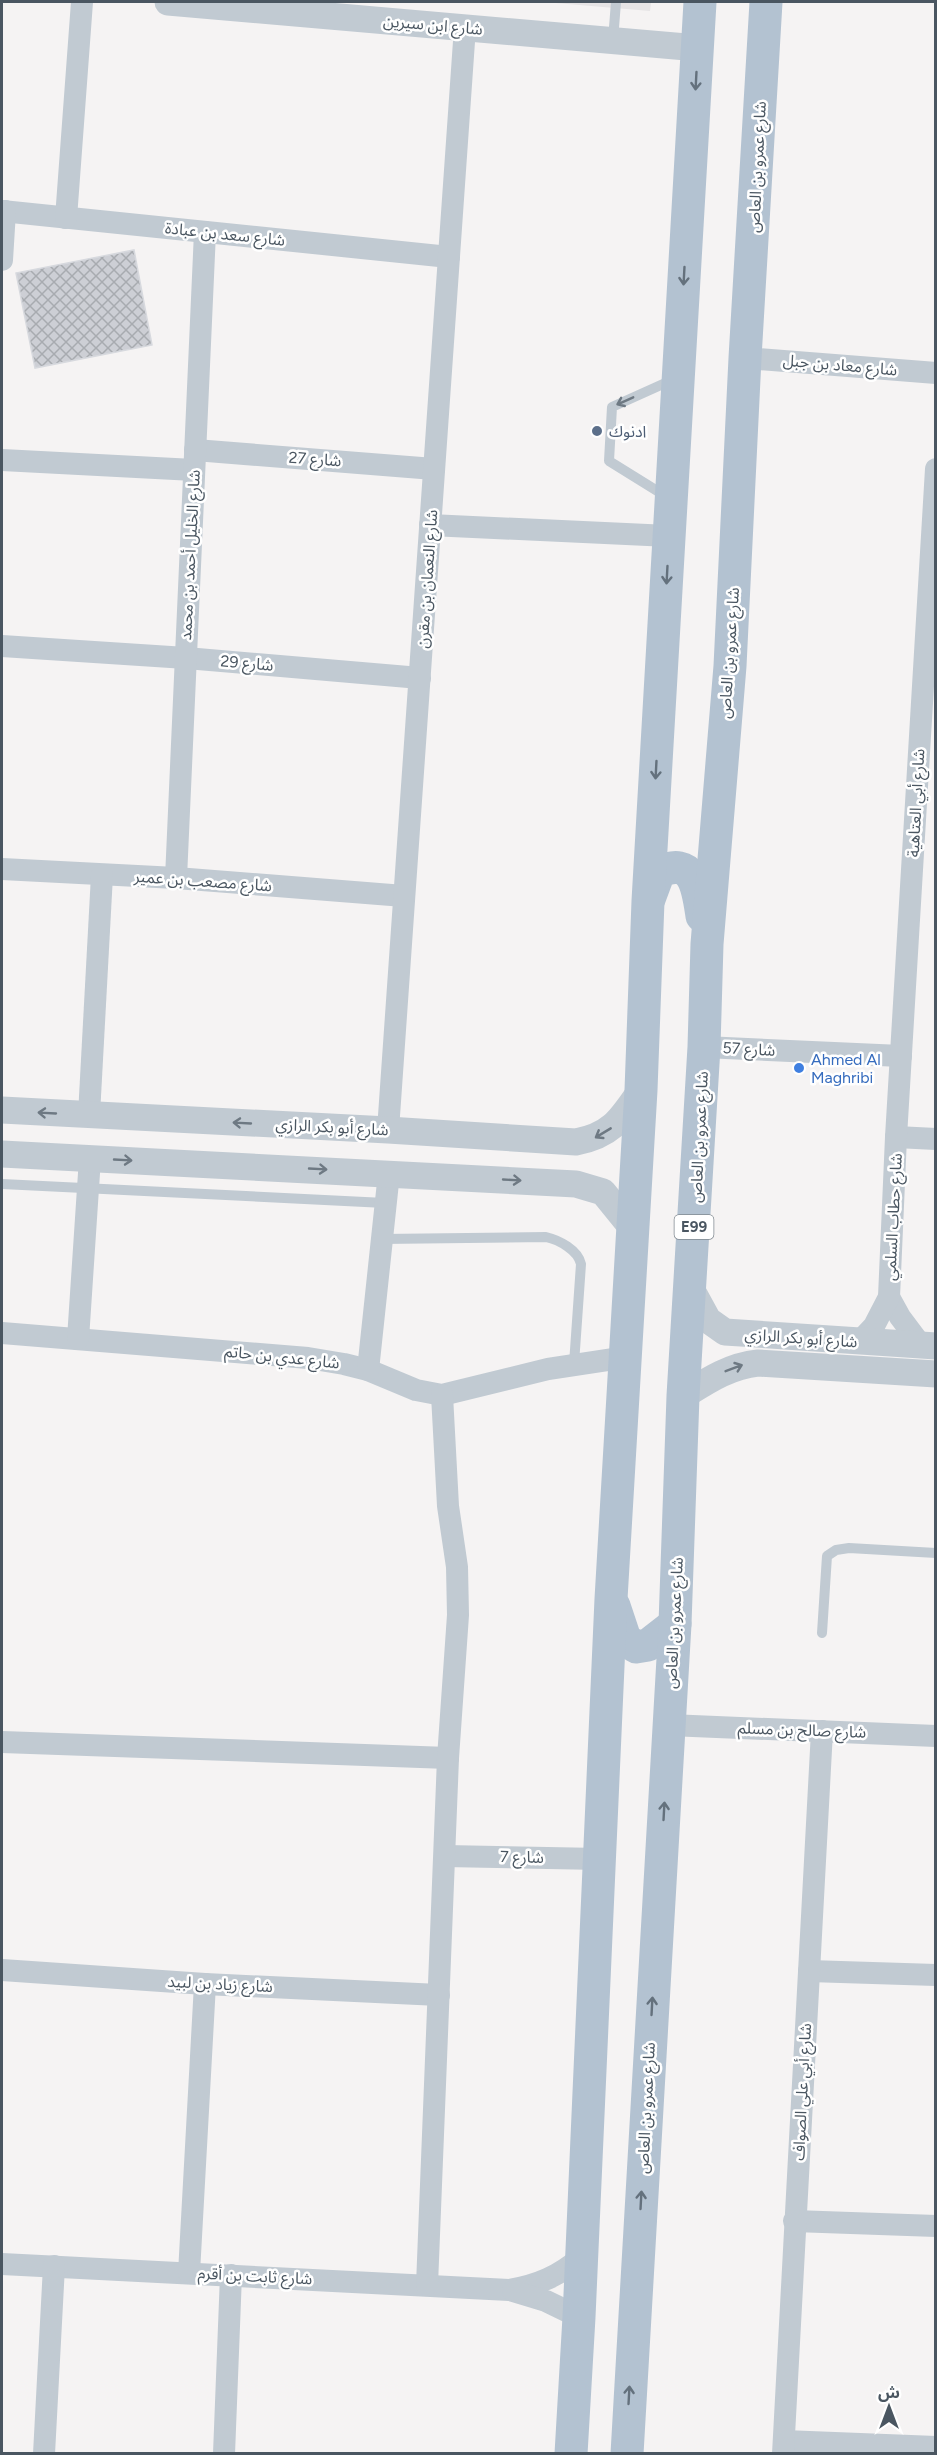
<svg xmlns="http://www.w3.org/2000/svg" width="937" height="2455" viewBox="0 0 937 2455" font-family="Figtree,'Noto Sans Arabic',sans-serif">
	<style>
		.education { fill: #e6e4e5 }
		.building { fill: url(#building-cross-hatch); stroke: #d7d9de; stroke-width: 1.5 }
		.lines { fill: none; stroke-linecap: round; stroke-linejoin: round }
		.service { stroke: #c1cad2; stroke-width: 10 }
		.minor { stroke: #c1cad2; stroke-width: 22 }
		.tertiary { stroke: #c1cad2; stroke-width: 27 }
		.primary { stroke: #b3c2d1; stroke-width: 33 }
		.oneway { stroke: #64717d }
		.oneway2 { stroke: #6e7983 }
		.service-dot { fill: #5c6f8a; stroke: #fff; stroke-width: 2 }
		.shop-dot { fill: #3f7fe0; stroke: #fff; stroke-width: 2 }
		.labels { text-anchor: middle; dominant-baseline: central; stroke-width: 5; stroke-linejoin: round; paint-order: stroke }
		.shield { fill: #fff; stroke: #808990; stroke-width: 1.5 }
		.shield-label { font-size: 15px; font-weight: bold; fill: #4a5661 }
		.street-label { font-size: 16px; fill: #4a5661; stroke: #fff }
		.service-label { font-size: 16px; fill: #4e5e75; stroke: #fff; text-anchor: start }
		.shop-label { font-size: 16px; fill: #366cbe; stroke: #fff; text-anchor: start }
	</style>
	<defs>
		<pattern id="building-cross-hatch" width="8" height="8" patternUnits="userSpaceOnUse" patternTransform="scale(1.5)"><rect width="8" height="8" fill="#cdcfd5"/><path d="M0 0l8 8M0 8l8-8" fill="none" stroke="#a8abb0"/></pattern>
	</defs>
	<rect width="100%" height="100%" fill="#f5f3f3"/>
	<path class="education" d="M544,2H651L650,11Z"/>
	<path class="building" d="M134,250L152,345L35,368L16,273Z"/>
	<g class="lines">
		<g class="service">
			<path d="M613,40L616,2"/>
			<path d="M667,497L609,461L612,407L672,380"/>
			<path d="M2,1184L385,1203"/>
			<path d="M381,1239L546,1237C559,1240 578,1250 581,1264L574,1364"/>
			<path d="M822,1633L827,1556L836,1550L849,1548L936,1553"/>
		</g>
		<g class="minor">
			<path d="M2,211L449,257"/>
			<path d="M66,218L82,2"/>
			<path d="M2,260L5,211"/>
			<path d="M745,358L936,373"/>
			<path d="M195,450L434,469"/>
			<path d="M2,460L194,470"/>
			<path d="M430,525L669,536"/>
			<path d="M2,646L186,658L420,678"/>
			<path d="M2,869L176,878L404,896"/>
			<path d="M176,878L205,232"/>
			<path d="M704,1047L901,1056"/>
			<path d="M89,1115L102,875"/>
			<path d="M388,1130L465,27"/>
			<path d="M896,1137L936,1139"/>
			<path d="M889,1297L900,1317L921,1345"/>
			<path d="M2,1333L308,1358L344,1364L368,1370L416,1390L442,1395L548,1369L627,1357"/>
			<path d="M78,1339L90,1158"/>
			<path d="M859,1342L874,1326L889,1297L896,1137L936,469"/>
			<path d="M368,1370L389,1173"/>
			<path d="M669,1725L936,1736"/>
			<path d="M2,1742L448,1758"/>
			<path d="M445,1856L600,1859"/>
			<path d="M2,1970L205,1984L439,1995"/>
			<path d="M809,1971L936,1975"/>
			<path d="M794,2221L936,2226"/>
			<path d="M2,2264L509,2290C538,2285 559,2276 581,2257"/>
			<path d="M189,2273L205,1984"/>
			<path d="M427,2285L448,1758L458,1615L457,1567L448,1506L442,1395"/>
			<path d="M513,2291L546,2301L579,2317"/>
			<path d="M784,2441L936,2447"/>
			<path d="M44,2454L54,2266"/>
			<path d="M224,2454L231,2275"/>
			<path d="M783,2454L822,1731"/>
		</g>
		<g class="tertiary">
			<path d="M168,2L698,48"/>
			<path d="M2,1110L388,1130L576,1142C612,1135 621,1119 641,1090"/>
			<path d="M2,1154L576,1184L603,1192L633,1229"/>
			<path d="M690,1287L708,1320L725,1332L936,1346"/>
			<path d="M683,1396C707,1381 729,1366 758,1363L936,1374"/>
		</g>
		<g class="primary">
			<path d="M649,899L659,872C695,855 698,890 702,916"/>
			<path d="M614,1606L625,1639L636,1647L648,1645L675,1624"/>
			<path d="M571,2454L579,2317L611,1599L641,1090L648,901L700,2"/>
			<path d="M627,2454L675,1624L683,1396L704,1047L707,944L730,666L745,358L766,2"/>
		</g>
	</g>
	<defs><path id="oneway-shaft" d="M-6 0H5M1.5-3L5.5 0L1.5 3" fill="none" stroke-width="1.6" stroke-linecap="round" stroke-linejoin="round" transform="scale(1.5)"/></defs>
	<g class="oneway">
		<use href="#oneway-shaft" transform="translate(696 81) rotate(93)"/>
		<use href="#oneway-shaft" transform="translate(684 276) rotate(93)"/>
		<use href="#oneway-shaft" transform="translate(667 575) rotate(93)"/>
		<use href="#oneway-shaft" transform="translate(656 770) rotate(93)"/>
		<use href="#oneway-shaft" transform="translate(664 1811) rotate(-87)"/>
		<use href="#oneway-shaft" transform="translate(652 2006) rotate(-87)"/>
		<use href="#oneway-shaft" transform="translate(641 2200) rotate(-87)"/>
		<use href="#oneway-shaft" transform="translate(629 2395) rotate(-87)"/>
	</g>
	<g class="oneway2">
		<use href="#oneway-shaft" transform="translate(625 401) rotate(156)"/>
		<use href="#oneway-shaft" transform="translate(47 1113) rotate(-177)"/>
		<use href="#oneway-shaft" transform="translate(242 1123) rotate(-177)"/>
		<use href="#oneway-shaft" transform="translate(603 1133) rotate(149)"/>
		<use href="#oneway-shaft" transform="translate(123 1160) rotate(3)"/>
		<use href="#oneway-shaft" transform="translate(318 1169) rotate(3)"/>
		<use href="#oneway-shaft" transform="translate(512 1180) rotate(3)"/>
		<use href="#oneway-shaft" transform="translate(734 1368) rotate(-21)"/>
	</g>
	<circle class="service-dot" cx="597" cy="431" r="6"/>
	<circle class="shop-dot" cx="799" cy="1068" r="6"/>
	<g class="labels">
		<rect class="shield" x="674.5" y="1215" width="39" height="24" rx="4.5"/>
		<g class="shield-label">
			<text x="694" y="1227">E99</text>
		</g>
		<g class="street-label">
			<text transform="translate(433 25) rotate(5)">شارع ابن سيرين</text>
			<text transform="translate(757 167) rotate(-87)">شارع عمرو بن العاص</text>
			<text transform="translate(225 234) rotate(6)">شارع سعد بن عبادة</text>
			<text transform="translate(840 365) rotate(5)">شارع معاد بن جبل</text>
			<text transform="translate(315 459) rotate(4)">شارع 27</text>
			<text transform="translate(190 555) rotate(-87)">شارع الخليل أحمد بن محمد</text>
			<text transform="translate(427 579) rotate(-86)">شارع النعمان بن مقرن</text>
			<text transform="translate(729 653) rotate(-86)">شارع عمرو بن العاص</text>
			<text transform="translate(247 663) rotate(5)">شارع 29</text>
			<text transform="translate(916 803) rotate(-87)">شارع أبي العتاهية</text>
			<text transform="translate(203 881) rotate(4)">شارع مصعب بن عمير</text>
			<text transform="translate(749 1049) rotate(3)">شارع 57</text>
			<text transform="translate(332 1127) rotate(3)">شارع أبو بكر الرازي</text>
			<text transform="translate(699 1137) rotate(-87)">شارع عمرو بن العاص</text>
			<text transform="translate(893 1217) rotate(-87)">شارع حطاب السلمي</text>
			<text transform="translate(801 1338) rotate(4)">شارع أبو بكر الرازي</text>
			<text transform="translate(282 1357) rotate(6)">شارع عدي بن حاتم</text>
			<text transform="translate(674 1623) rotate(-87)">شارع عمرو بن العاص</text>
			<text transform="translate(802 1730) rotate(2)">شارع صالح بن مسلم</text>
			<text transform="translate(522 1857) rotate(1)">شارع 7</text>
			<text transform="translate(220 1984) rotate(3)">شارع زياد بن لبيد</text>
			<text transform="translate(802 2092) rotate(-87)">شارع أبي علي الصواف</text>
			<text transform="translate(646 2108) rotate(-87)">شارع عمرو بن العاص</text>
			<text transform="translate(255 2276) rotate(3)">شارع ثابت بن أقرم</text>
		</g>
		<g class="service-label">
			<text x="609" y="431">ادنوك</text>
		</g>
		<g class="shop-label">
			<text x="811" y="1059">Ahmed Al<tspan x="811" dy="18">Maghribi</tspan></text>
		</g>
	</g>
	<rect width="937" height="2455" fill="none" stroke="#4a5661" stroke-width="6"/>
	<g transform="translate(889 2407)" stroke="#ffffff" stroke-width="4.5" paint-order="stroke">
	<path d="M0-4.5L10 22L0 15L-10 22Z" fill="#4a5661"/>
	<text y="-9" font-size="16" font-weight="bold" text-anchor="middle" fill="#4a5661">ش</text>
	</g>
</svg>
